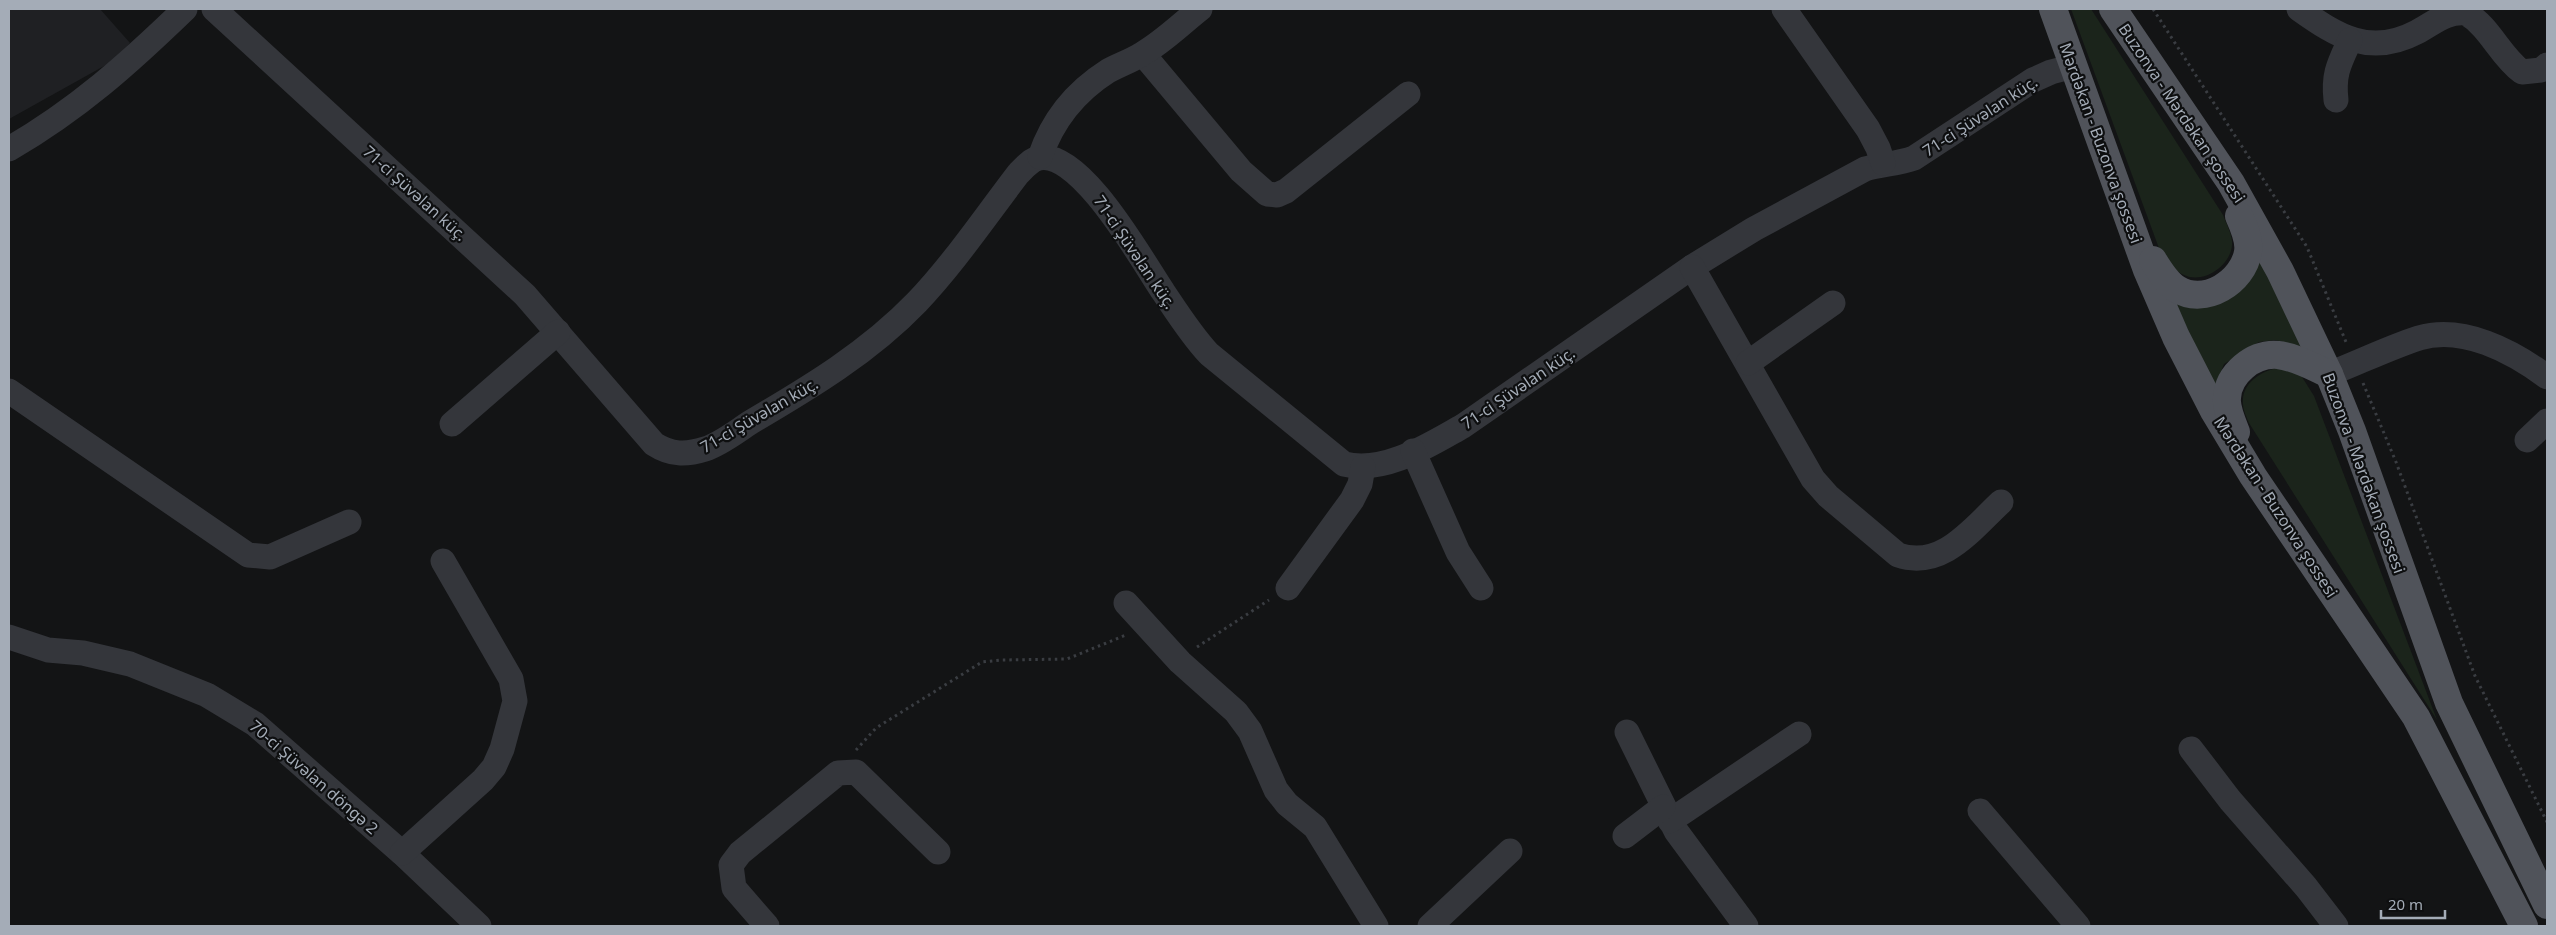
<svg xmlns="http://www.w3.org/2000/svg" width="2556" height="935" viewBox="0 0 2556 935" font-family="'Noto Sans',sans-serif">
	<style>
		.built { fill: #1f2023 }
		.green { fill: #1b241b }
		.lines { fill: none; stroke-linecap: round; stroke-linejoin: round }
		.path { stroke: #3a3d42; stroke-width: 3; stroke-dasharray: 2.5 4; stroke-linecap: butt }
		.minor { stroke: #34363b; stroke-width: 25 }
		.primary { stroke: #50535a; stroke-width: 28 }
		.labels { text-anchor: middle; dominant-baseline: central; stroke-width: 4.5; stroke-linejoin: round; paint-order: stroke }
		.street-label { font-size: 16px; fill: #a4acb7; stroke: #0e0f10 }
	</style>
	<rect width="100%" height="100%" fill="#131415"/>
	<path class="built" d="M9,9H100L130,43L113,61L9,119Z"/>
	<g class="green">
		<path d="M2071,9H2091L2223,215C2226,223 2231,232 2232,241C2234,263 2205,285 2184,275C2173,270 2167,260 2160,251Z"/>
		<path d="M2258,256L2302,347L2275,340L2259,342L2224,364L2215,386L2172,297Z"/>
		<path d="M2283,367L2302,377L2314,396L2437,720L2249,423C2247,418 2243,410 2243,404C2241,381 2265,369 2283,367Z"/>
	</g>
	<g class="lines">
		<g class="path">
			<path d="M2153,9L2307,247L2346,342"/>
			<path d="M2363,383L2396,462L2475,676L2547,822"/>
			<path d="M1197,647L1269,600"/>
			<path d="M856,750L876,728L982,662L1002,660L1067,659L1126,635"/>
		</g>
		<g class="minor">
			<path d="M214,9L525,295L654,444C671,455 686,455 705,449C721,444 737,431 751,422C809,388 869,352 917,302C954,263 985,217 1018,174C1024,168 1030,160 1039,158C1081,149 1144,264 1164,293C1178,314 1192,336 1209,354L1344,464C1385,474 1429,445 1463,426L1692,267L1754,229L1865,169C1881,164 1898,164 1914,158L2033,80L2051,72L2074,66"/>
			<path d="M1784,9L1868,129L1878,148L1883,163"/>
			<path d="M2299,9C2337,36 2370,57 2417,32C2434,23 2446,11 2466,13C2490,27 2500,56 2522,72L2541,70L2547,65"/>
			<path d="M1143,54L1241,171L1267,194L1277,195L1286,191L1408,94"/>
			<path d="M2336,100C2333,74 2339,64 2350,40"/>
			<path d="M9,149C78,109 128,64 185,9"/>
			<path d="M1040,157C1052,121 1075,92 1108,71C1119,65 1131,61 1142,54C1163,42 1181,24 1200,9"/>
			<path d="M1692,267L1813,479L1828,496L1898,555C1942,570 1972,529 2001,502"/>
			<path d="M1748,363L1833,303"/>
			<path d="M2329,374C2358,363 2388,348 2419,338C2463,325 2512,351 2547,377"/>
			<path d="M9,391L248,555L270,557L349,522"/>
			<path d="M452,424L558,332"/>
			<path d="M2527,440L2547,421"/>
			<path d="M1413,451L1458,552L1481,588"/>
			<path d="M1288,588L1352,500L1360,484L1363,467"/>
			<path d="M1126,603L1180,662L1236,712L1250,731L1276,790L1287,804L1315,827L1376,926"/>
			<path d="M9,637L48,650L83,653L130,664L207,695L255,724L402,853L479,926"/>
			<path d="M1627,732L1676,831L1746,926"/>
			<path d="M2191,749L2230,800L2306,887L2336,926"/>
			<path d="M1980,811L2078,926"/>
			<path d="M1670,821L1799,734"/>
			<path d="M1625,836L1663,807"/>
			<path d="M402,853L483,780L494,767L502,749L515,701L511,679L443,561"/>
			<path d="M767,926L734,888L731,865L740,853L838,773L856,772L938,852"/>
			<path d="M1430,926L1510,851"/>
		</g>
		<g class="primary">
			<path d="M2053,9L2147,270L2176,337L2214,411L2253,476L2416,717L2524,926"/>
			<path d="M2113,9L2231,183L2280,271L2329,374L2352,431L2449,703L2547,905"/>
			<path d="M2153,260C2159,270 2167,283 2177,289C2205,306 2243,282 2248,252C2250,240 2244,227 2239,216"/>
			<path d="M2236,432C2232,422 2226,408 2227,398C2228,374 2253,353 2278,355C2296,357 2313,367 2329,374"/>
		</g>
	</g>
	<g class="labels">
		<g class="street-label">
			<text transform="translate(2182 113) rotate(56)">Buzonva - Mərdəkan şossesi</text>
			<text transform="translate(1980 116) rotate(-33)">71-ci Şüvəlan küç.</text>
			<text transform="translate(2101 143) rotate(70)">Mərdəkan - Buzonva şossesi</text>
			<text transform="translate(415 193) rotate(42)">71-ci Şüvəlan küç.</text>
			<text transform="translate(1135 252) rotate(56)">71-ci Şüvəlan küç.</text>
			<text transform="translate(1518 388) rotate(-34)">71-ci Şüvəlan küç.</text>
			<text transform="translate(759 415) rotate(-30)">71-ci Şüvəlan küç.</text>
			<text transform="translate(2364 473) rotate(70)">Buzonva - Mərdəkan şossesi</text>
			<text transform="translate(2276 507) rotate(57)">Mərdəkan - Buzonva şossesi</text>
			<text transform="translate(314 777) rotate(41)">70-ci Şüvəlan döngə 2</text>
		</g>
	</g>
	<rect width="2556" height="935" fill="none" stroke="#a4acb7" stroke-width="20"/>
	<path d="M2381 910v8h64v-8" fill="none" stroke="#a4acb7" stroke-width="2.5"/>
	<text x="2388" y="910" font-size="15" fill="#a4acb7" stroke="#0e0f10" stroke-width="4" paint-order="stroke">20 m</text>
</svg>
